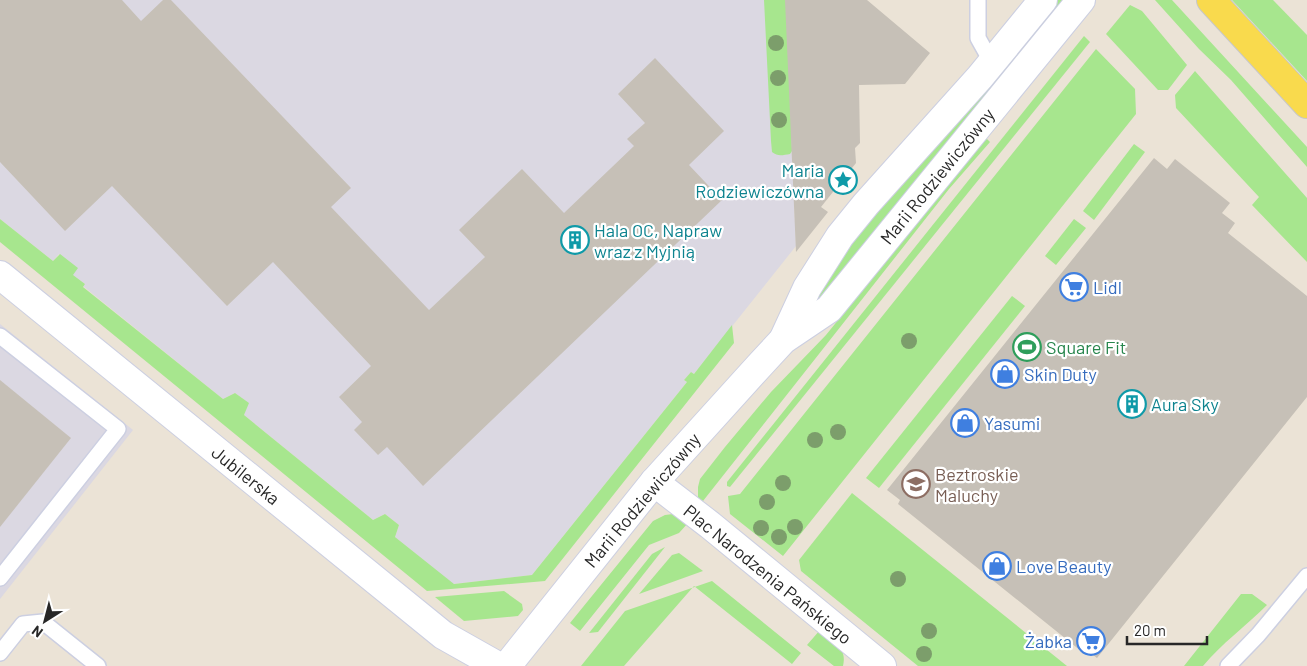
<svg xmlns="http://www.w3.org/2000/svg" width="1307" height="666" viewBox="0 0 1307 666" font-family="Barlow,sans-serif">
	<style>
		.industrial { fill: #dbd8e2 }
		.green { fill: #a7e68e }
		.building { fill: #c6c0b7 }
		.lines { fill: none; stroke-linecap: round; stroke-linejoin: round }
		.lane-casing { stroke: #cccfe1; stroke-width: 18 }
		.street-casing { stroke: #cccfe1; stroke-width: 30 }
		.secondary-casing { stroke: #cccfe1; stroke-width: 30 }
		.primary-casing { stroke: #c7c7c7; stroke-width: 30 }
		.lane { stroke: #fff; stroke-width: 15 }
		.street { stroke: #fff; stroke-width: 28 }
		.secondary { stroke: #fff; stroke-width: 28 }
		.primary { stroke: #f9da4d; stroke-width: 28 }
		.tree { fill: #7c9e6b }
		.labels { text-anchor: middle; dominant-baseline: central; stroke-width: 4.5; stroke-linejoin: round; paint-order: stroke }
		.culture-label { font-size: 18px; fill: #0d838f; stroke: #fff; text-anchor: start }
		.street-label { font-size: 18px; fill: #272727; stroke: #fff }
		.shop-label { font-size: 18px; fill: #366cbe; stroke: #fff; text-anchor: start }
		.leisure-label { font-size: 18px; fill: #27864d; stroke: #fff; text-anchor: start }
		.education-label { font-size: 18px; fill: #785e54; stroke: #fff; text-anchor: start }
	</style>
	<rect width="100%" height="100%" fill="#ebe3d6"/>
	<g class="industrial">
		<path d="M0,0H785L796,246L694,374L691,372L684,380L687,382L532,575L453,584L395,537L399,525L385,514L373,520L244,415L248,403L235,393L223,399L83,286L85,284L72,275L59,254L53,261L0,219Z"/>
		<path d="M0,324L133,430L0,599Z"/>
	</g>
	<g class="green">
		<path d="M764,0H787L792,151L790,154C783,155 778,157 772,152L771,141Z"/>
		<path d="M1058,0H1063L817,302L815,300L823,288L851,236L887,192L976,103Z"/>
		<path d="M1155,0H1172L1307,147V167L1231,80L1199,49Z"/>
		<path d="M1232,0H1273L1307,35V81Z"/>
		<path d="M1130,5L1142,11L1187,65L1168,90H1158L1106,34Z"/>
		<path d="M1084,36L1090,42L730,487L727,486V482Z"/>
		<path d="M1096,49L1135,89L1136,114L783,556L730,514L728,496L740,494Z"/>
		<path d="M1195,71L1307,198V262L1252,205L1259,197L1176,108L1175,95Z"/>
		<path d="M986,138L990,142L949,189L703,501L698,498V487L700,479L725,447L771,392L826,335Z"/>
		<path d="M1134,144L1145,152L1094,220L1083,211Z"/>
		<path d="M0,219L53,261L60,254L78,268L73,275L85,284L83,287L223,399L235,393L249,403L244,415L373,520L385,514L399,525L395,537L454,584L532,575L687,382L684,380L691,372L694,374L732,325L734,343L545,581L427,591L0,242Z"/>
		<path d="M1074,219L1086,228L1056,265L1045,256Z"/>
		<path d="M1012,296L1025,306L879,488L866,478Z"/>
		<path d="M852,493L1067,666H918L801,571L799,560Z"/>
		<path d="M673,514L688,523L679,533L649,545L580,631L570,623L653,521L665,515Z"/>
		<path d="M665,547L598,632L589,633L652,554Z"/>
		<path d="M679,553L703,571L639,594L672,555Z"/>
		<path d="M712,581L801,653L792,664L694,586L624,666H581L625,611Z"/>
		<path d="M504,591L522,604L523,610L518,616L464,621L435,597Z"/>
		<path d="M1241,594H1252L1267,605C1246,626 1221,644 1203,666H1184Z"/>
		<path d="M820,630C832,640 848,648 843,666H834L807,645Z"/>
	</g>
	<g class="building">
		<path d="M0,0H122L141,21L163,0H171L351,188L331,207L429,310L485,257L459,230L522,169L564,213L634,146L627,139L645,123L618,94L655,58L724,131L689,165L722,200L423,486L387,447L378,455L354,430L362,422L339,397L371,366L273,262L227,306L112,186L65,231L0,162Z"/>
		<path d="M785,0H867L930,53L905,84L859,85L860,143L855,148L856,163L821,207L828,212L796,252Z"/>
		<path d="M1154,158L1167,169L1175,159L1230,203L1222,213L1235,223L1228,233L1307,296V397L1097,658L1084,648L1081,651L898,504L900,500L887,490Z"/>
		<path d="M0,380L71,438L0,527Z"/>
	</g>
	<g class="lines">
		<defs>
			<g id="lane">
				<path d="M978,0V38L992,63"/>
				<path d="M0,336L118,429L0,578"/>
				<path d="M0,653L23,624L43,622L98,666"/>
				<path d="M1228,666L1258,635L1307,576"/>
			</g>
			<path id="street" d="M654,482L710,525L882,666"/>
			<g id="secondary">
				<path d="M0,275L443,635L498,666"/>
				<path d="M783,340L807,288L840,236L866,204L980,77L1043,0"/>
				<path d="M507,666L654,482L759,366L783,340L829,309L1081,0"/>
			</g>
			<path id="primary" d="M1211,0L1307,104"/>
		</defs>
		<use href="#lane" class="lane-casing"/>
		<use href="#street" class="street-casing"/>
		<use href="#secondary" class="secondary-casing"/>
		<use href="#primary" class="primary-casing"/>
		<use href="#lane" class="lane"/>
		<use href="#street" class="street"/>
		<use href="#secondary" class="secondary"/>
		<use href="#primary" class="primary"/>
	</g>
	<g class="tree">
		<circle cx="776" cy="43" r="8"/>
		<circle cx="778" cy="78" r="8"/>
		<circle cx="779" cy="120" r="8"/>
		<circle cx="909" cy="341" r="8"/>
		<circle cx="838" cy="432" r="8"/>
		<circle cx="815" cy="440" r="8"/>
		<circle cx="783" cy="483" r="8"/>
		<circle cx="767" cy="502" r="8"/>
		<circle cx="795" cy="527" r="8"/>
		<circle cx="761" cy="528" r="8"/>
		<circle cx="779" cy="537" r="8"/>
		<circle cx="898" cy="579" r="8"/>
		<circle cx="929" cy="631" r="8"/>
		<circle cx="924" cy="654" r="8"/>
	</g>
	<defs>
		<symbol id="sight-ring" viewBox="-11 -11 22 22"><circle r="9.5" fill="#fff" stroke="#0f9aa8" stroke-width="1.5"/><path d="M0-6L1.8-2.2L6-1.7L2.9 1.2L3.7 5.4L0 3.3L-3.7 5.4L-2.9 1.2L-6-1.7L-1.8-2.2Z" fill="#0f9aa8"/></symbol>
		<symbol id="building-ring" viewBox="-11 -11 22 22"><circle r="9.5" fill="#fff" stroke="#0f9aa8" stroke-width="1.5"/><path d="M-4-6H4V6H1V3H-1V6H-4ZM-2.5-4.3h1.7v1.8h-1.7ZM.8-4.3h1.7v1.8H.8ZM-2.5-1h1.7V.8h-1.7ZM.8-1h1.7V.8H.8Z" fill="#0f9aa8"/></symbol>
		<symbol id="supermarket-ring" viewBox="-11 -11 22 22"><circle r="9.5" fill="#fff" stroke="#3f7fe0" stroke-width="1.5"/><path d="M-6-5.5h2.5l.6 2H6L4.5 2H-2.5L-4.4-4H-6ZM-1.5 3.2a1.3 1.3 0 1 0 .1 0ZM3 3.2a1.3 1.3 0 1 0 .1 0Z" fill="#3f7fe0"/></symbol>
		<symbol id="stadium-ring" viewBox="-11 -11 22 22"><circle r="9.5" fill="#fff" stroke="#2e9e5b" stroke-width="1.5"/><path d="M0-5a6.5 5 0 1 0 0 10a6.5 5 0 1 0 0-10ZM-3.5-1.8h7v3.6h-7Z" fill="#2e9e5b"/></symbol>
		<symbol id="shop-ring" viewBox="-11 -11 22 22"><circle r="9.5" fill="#fff" stroke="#3f7fe0" stroke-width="1.5"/><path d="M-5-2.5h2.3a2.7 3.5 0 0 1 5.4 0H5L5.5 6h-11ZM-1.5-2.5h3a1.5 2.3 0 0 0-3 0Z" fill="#3f7fe0"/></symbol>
		<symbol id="school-ring" viewBox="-11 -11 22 22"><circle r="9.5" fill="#fff" stroke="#8d6e63" stroke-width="1.5"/><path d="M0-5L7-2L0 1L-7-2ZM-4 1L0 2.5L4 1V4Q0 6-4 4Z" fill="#8d6e63"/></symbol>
	</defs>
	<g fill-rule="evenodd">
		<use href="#sight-ring" x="827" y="164" width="32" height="32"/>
		<use href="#building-ring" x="559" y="224" width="32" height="32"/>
		<use href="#supermarket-ring" x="1058" y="271" width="32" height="32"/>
		<use href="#stadium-ring" x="1011" y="331" width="32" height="32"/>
		<use href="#shop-ring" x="989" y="358" width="32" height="32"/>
		<use href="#building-ring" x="1116" y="388" width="32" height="32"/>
		<use href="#shop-ring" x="949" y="407" width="32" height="32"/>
		<use href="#school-ring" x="900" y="468" width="32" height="32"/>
		<use href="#shop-ring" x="981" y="550" width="32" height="32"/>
		<use href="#supermarket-ring" x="1075" y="625" width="32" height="32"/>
	</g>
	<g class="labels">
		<g class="culture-label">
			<text x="824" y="170" text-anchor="end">Maria<tspan x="824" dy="21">Rodziewiczówna</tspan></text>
			<text x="594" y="230">Hala OC, Napraw<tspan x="594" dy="21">wraz z Myjnią</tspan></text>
			<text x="1151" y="404">Aura Sky</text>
		</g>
		<g class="street-label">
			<text transform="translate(937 176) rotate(-51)">Marii Rodziewiczówny</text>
			<text transform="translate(246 475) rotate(39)">Jubilerska</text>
			<text transform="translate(642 500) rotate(-50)">Marii Rodziewiczówny</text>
			<text transform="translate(768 574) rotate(39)">Plac Narodzenia Pańskiego</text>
		</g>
		<g class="shop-label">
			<text x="1093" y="287">Lidl</text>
			<text x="1024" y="374">Skin Duty</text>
			<text x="984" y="423">Yasumi</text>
			<text x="1016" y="566">Love Beauty</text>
			<text x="1072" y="641" text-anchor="end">Żabka</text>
		</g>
		<g class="leisure-label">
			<text x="1046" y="347">Square Fit</text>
		</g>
		<g class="education-label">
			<text x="935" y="474">Beztroskie<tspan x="935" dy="21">Maluchy</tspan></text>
		</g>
	</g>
	<g transform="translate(45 621) rotate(216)" stroke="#ffffff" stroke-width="4" paint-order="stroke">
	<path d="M0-4L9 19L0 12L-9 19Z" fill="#272727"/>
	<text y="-8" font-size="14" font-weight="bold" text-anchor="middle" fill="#272727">N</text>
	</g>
	<path d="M1127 636v8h80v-8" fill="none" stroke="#272727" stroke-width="2.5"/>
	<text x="1134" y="636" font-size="15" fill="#272727" stroke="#ffffff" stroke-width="4" paint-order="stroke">20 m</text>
</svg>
